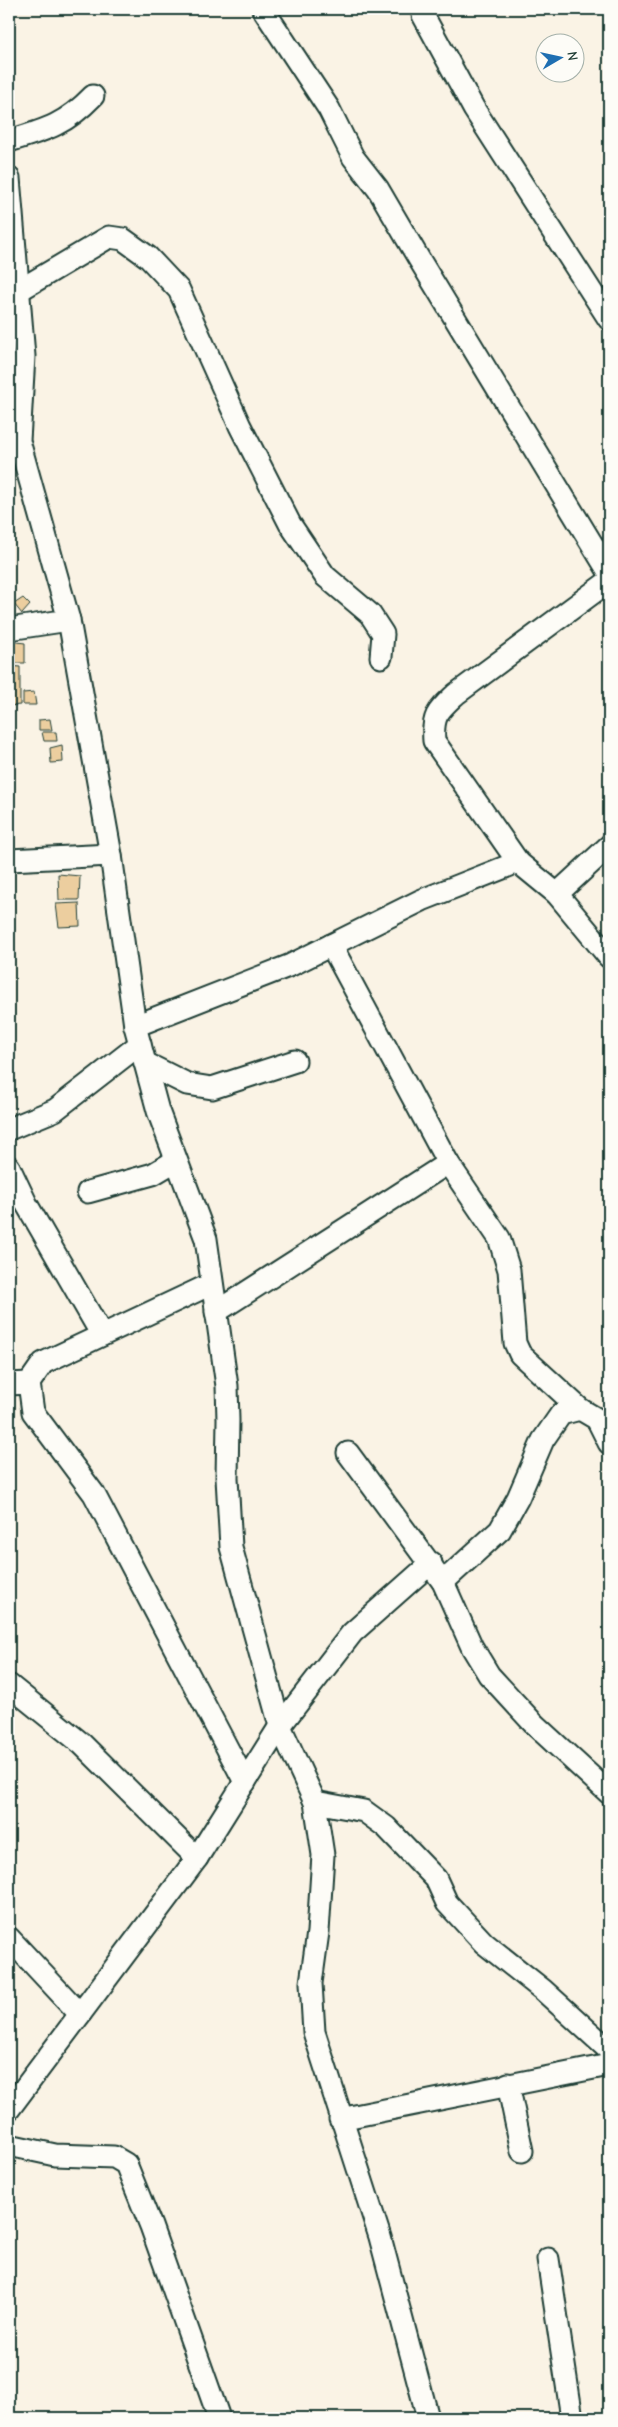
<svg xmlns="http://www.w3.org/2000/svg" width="618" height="2427" viewBox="0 0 618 2427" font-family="'Comic Neue',sans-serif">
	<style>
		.building { fill: #ecce9f; stroke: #1f3d34 }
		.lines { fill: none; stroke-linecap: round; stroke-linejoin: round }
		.minor-casing { stroke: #1f3d34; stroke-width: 25 }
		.minor { stroke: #fdfcf7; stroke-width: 21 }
	</style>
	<rect width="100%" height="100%" fill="#faf3e5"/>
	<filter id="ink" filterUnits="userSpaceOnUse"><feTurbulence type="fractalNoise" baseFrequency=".02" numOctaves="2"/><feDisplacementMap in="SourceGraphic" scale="10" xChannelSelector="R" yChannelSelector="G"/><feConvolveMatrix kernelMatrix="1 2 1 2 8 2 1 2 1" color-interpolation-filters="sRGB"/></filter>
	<g filter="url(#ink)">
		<g class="building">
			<path d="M23,598L30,605L22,614L14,604Z"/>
			<path d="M9,641L25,643V663H9Z"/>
			<path d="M9,666L20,667V705L9,706Z"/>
			<path d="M34,692L36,705H23V693Z"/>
			<path d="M50,719L52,730H39V720Z"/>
			<path d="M42,732H56L57,741H44Z"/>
			<path d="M62,745L63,762L51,763L50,748Z"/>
			<path d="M9,823H12L14,835L9,836Z"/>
			<path d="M58,874L80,876L79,900H59Z"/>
			<path d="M79,903L80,926L59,927L56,904Z"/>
		</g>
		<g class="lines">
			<defs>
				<g id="minor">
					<path d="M263,9L329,109L353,157L378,189L419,259L609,572"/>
					<path d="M423,9V15L474,109L609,319"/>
					<path d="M9,141C46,130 65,125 93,96"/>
					<path d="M9,178L24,356L19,441L69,620L111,855L135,1026L158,1111L206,1239L227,1386L228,1420L227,1478L231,1547L280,1726L315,1802L323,1855L318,1932L311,1983L314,2032L380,2237L428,2418"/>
					<path d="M18,291L109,237L123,239L148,257L179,290L240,426L290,524L325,576L370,614L383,634L381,657"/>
					<path d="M609,581L456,694C438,711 432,715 434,741L518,862L557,894L609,957"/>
					<path d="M9,629L69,620"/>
					<path d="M9,860L111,855"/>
					<path d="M557,894L609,846"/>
					<path d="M331,945L448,1163L499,1238L509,1270L515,1343L520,1354L580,1409"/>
					<path d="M135,1026L291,965L422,900L518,862"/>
					<path d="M145,1063L187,1084L212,1088L295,1061"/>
					<path d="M9,1129L55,1110L140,1044"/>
					<path d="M9,1167L27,1205L102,1335"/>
					<path d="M88,1192L153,1174L175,1161"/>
					<path d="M211,1284L43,1363L29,1383L33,1412L94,1494L245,1782"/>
					<path d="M216,1312L448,1163"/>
					<path d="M9,1384L29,1383"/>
					<path d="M348,1453L443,1582L472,1647L489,1675L535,1725L609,1793"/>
					<path d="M443,1582L500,1530L518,1498L543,1440L561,1414L580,1409L597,1419L609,1443"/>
					<path d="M9,1685L82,1744L197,1858"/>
					<path d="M315,1802L364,1811L386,1827L436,1879L447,1903L484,1943L543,1990L609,2050"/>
					<path d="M9,1938L80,2014"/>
					<path d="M508,2084L522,2151"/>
					<path d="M9,2109L197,1858L280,1726L352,1633L431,1563"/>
					<path d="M340,2119L609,2065"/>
					<path d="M9,2145L55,2155L114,2157L126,2164L151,2226L219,2418"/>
					<path d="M548,2259L572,2418"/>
				</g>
			</defs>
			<use href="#minor" class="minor-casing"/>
			<use href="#minor" class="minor"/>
		</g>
	</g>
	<rect width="618" height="2427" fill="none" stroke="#fdfcf7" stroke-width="30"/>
	<rect x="15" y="15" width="588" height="2397" fill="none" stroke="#1f3d34" stroke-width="2" filter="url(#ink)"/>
	<g transform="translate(560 58) rotate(81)"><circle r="24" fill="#fdfcf7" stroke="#a4b0a9"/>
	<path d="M0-4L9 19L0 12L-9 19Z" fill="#1f6fb2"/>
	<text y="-8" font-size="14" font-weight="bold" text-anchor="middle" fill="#1f3d34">N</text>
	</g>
</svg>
